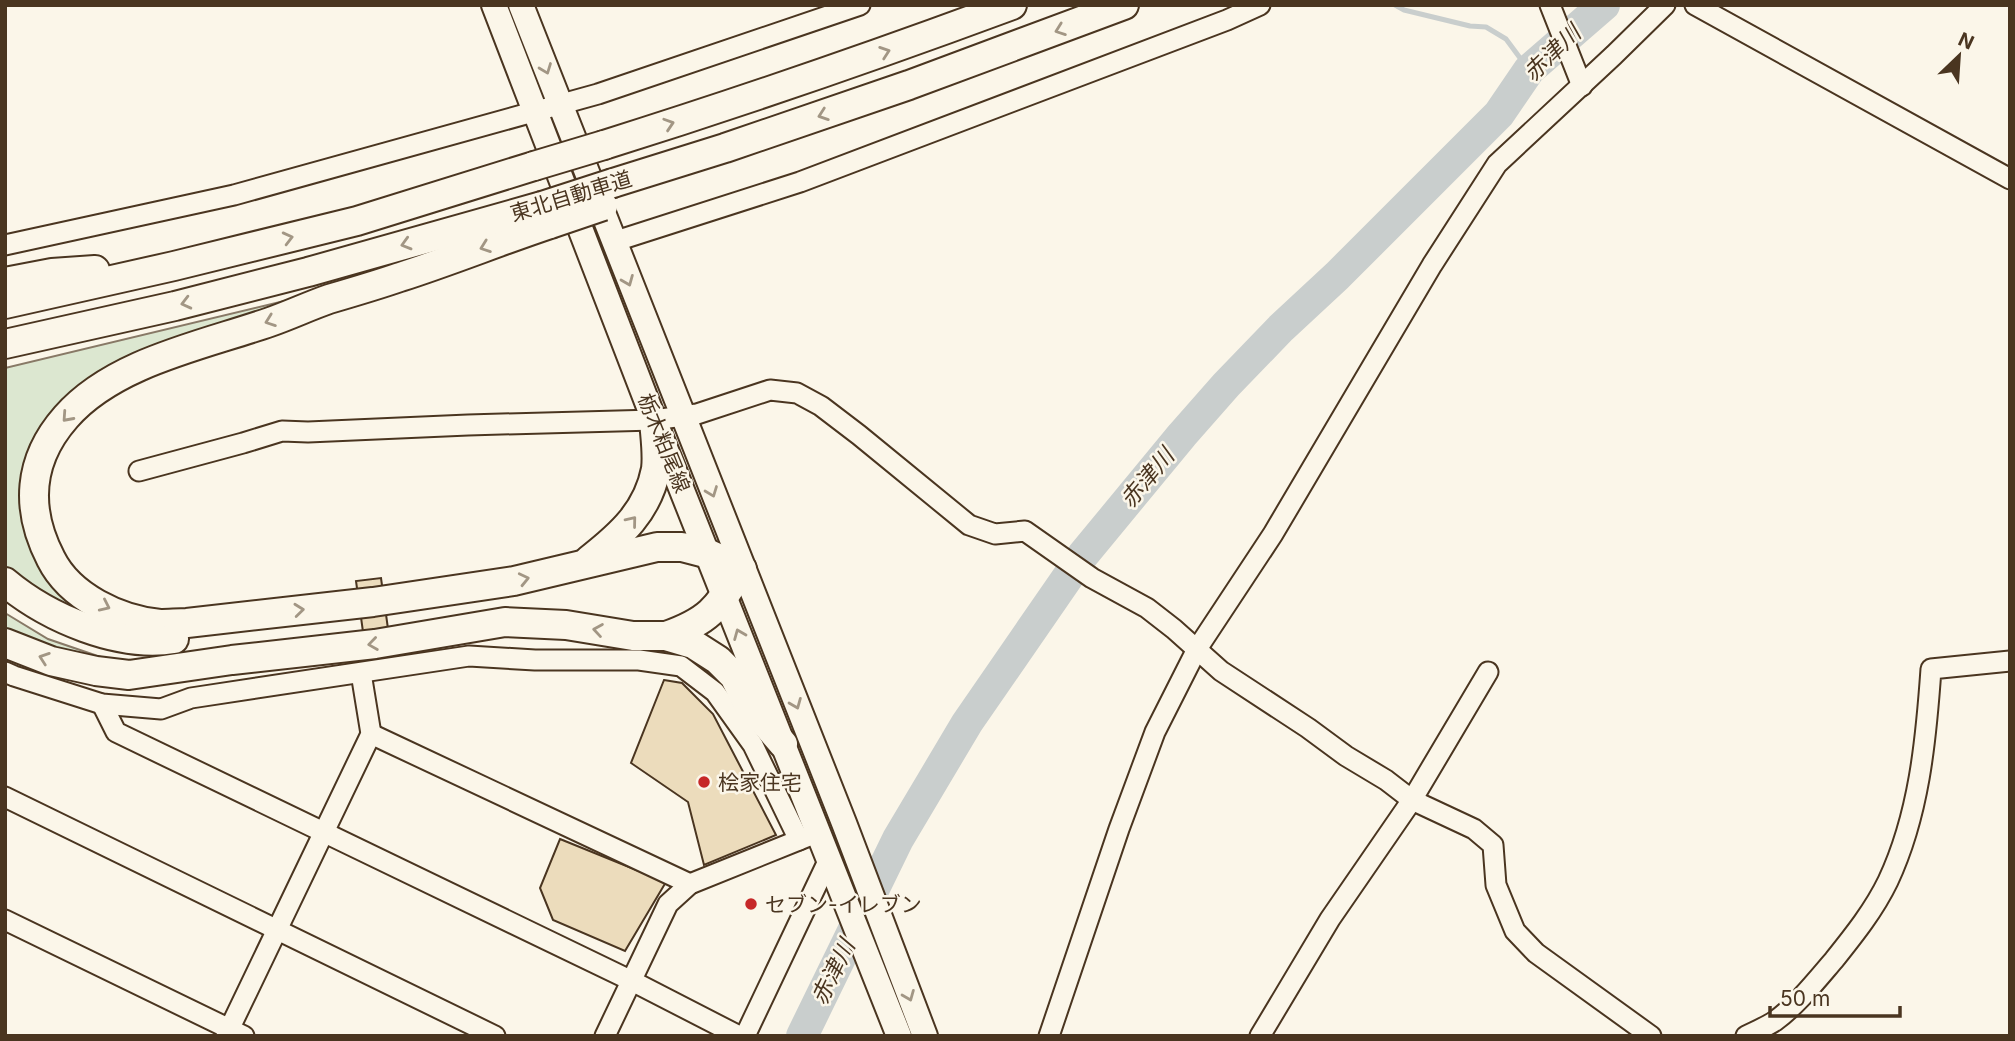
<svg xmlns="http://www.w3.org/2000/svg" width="2015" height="1041" viewBox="0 0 2015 1041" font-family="Inter,'Noto Sans JP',sans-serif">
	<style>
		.green { fill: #dce7d0; stroke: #887966; stroke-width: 2 }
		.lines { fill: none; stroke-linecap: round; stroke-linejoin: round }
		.stream { stroke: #c9cecd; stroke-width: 5 }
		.river { stroke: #c9cecd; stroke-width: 32 }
		.building { fill: #ecdcbc; stroke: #4a3520; stroke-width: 2 }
		.minor-casing { stroke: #4a3520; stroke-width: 23 }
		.major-casing { stroke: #4a3520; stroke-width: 28 }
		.highway-casing { stroke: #4a3520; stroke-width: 32 }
		.minor { stroke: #fbf6e9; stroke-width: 19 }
		.major { stroke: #fbf6e9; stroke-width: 24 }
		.highway { stroke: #fbf6e9; stroke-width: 28 }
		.highway-bridge-casing { stroke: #4a3520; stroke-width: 32; stroke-linecap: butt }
		.highway-bridge { stroke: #fbf6e9; stroke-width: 28 }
		.oneway { stroke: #a29684 }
		.poi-dot { fill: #c62828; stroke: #fbf6e9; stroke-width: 2.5 }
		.labels { text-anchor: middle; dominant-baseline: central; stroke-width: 5; stroke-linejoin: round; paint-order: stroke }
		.street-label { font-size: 21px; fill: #4a3520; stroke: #fbf6e9 }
		.poi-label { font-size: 21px; fill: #4a3520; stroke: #fbf6e9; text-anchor: start }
		.water-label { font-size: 23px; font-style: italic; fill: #4a3520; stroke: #fbf6e9 }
	</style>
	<rect width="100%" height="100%" fill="#fbf6e9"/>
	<g class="green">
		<path d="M305,296L100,379L25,482L94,619L43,596L5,569V368Z"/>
		<path d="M5,613L48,639L124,665L87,660L5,632Z"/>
	</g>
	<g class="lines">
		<path class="stream" d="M1395,5L1404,10L1470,26L1486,27L1506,39L1529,70"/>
		<path class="river" d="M802,1036L898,839L967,723L1083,555L1182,435L1226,385L1281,328L1337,276L1499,114L1529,70L1604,5"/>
	</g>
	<g class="building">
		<path d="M381,578L392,658L367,661L356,581Z"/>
		<path d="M664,680L682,683L713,714L776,835L704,865L688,802L631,763Z"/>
		<path d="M560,839L666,882L625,951L553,920L540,888Z"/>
	</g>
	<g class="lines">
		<defs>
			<g id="minor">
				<path d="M1550,5L1582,86"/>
				<path d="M1695,5L2010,179"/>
				<path d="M613,242L800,182L1227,20L1260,5"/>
				<path d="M5,245L234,195L598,94L860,5"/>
				<path d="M139,471L243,443L282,431L308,432L468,425L654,420L697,414L770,390L797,393L821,406L859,435L969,525L995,534L1025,531L1092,578L1147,608L1174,629L1221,671L1308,728L1346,756L1386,780L1412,800L1474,829L1493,845L1496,885L1515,931L1536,953L1651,1036"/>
				<path d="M5,672L14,676L102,704L161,709L191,698L469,656L535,660H639L681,666L715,692L753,745L799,840"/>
				<path d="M102,704L116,732L632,981L739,1036"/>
				<path d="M371,734L690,884"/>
				<path d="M5,797L495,1036"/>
				<path d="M5,920L244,1036"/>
				<path d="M226,1036L371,734L361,673"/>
				<path d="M605,1036L668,904L690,884L809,836"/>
				<path d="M745,1036L829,859"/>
				<path d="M1049,1036L1119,829L1155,732L1197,649L1273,534L1432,265L1497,164L1614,55L1665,5"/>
				<path d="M1260,1036L1330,919L1412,800L1488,672"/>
				<path d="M1746,1036C1756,1031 1766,1027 1775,1021C1797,1005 1816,981 1834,960C1854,935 1874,910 1888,881C1919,815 1926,741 1931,669L2010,661"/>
			</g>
			<g id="major">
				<path d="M494,5L654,420L899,1036"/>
				<path d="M521,5L844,823L925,1036"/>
			</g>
			<g id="highway">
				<path d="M604,145C741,102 877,55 1012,5"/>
				<path d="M613,183L725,148L909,85L1124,5"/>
				<path d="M550,224C499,241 450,261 400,277C377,285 353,292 329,299C309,306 290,315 270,322C204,345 114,362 66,417C28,460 25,509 51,559C70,597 119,620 160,624C169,624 178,623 187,623L373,602L514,581L657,547H682L709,554L742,569C717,608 711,620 666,636"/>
				<path d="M5,282L52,273L95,270"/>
				<path d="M5,304L174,266L357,221L534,166"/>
				<path d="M5,344L175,306L308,272L542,206"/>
				<path d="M589,560C621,535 648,511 656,469C658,454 655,435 654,420"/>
				<path d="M5,582C48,618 118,648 174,639"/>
				<path d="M5,643L51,661L96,671L129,675L232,660L375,644L505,622L566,625L633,636H666L693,644L718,660L734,676L747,702L783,744"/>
			</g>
		</defs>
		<use href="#minor" class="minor-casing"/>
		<use href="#major" class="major-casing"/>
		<use href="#highway" class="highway-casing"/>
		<use href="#minor" class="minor"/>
		<use href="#major" class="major"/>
		<use href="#highway" class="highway"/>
		<defs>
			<g id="highway-bridge">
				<path d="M534,166L604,145"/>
				<path d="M542,206L613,183"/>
				<path d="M550,224L603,206"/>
			</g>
		</defs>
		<use href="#highway-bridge" class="highway-bridge-casing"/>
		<use href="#highway-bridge" class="highway-bridge"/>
	</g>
	<defs><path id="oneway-chevron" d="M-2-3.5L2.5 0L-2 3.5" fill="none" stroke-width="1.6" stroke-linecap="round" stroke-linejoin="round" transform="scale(1.75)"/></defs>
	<g class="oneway">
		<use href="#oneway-chevron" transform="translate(1060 30) rotate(160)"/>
		<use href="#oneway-chevron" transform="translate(885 52) rotate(-19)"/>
		<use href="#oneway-chevron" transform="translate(546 69) rotate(69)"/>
		<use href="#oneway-chevron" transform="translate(823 115) rotate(161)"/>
		<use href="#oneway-chevron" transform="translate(669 124) rotate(-18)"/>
		<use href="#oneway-chevron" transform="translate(288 238) rotate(-14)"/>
		<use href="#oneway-chevron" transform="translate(406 244) rotate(164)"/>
		<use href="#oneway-chevron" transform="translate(485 247) rotate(160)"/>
		<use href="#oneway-chevron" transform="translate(628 281) rotate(68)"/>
		<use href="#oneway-chevron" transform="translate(186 303) rotate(166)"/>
		<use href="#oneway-chevron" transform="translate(270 321) rotate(160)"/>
		<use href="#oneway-chevron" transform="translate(67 417) rotate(132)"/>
		<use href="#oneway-chevron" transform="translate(712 492) rotate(69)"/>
		<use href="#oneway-chevron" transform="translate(632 521) rotate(-51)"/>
		<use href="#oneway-chevron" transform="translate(524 579) rotate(-13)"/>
		<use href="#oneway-chevron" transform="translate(105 606) rotate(25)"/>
		<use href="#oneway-chevron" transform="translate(299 610) rotate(-6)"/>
		<use href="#oneway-chevron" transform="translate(598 630) rotate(-171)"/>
		<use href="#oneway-chevron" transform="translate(739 634) rotate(-112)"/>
		<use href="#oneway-chevron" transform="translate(373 644) rotate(172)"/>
		<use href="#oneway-chevron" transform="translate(44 658) rotate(-161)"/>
		<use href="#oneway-chevron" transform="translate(796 704) rotate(68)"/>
		<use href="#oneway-chevron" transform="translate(909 996) rotate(68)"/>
	</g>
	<g class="poi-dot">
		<circle cx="704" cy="782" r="7"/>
		<circle cx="751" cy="904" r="7"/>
	</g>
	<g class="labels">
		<g class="street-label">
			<text transform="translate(571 196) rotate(-17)">東北自動車道</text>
			<text transform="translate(664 443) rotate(68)">栃木粕尾線</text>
		</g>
		<g class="poi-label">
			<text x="718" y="782">桧家住宅</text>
			<text x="765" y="904">セブン-イレブン</text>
		</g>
		<g class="water-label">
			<text transform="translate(1552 53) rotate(-44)">赤津川</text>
			<text transform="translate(1147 478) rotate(-50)">赤津川</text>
			<text transform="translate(833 972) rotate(-64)">赤津川</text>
		</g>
	</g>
	<rect width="2015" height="1041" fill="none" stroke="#4a3520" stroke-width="14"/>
	<g transform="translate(1959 56) rotate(25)" stroke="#fbf6e9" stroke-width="5" paint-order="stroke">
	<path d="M0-5L12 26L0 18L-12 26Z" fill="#4a3520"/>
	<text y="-10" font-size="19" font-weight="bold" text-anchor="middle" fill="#4a3520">N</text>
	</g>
	<path d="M1770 1006v10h130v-10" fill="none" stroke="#4a3520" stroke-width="3.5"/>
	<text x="1780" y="1006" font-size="21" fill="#4a3520" stroke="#fbf6e9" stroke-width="5" paint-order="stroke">50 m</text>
</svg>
